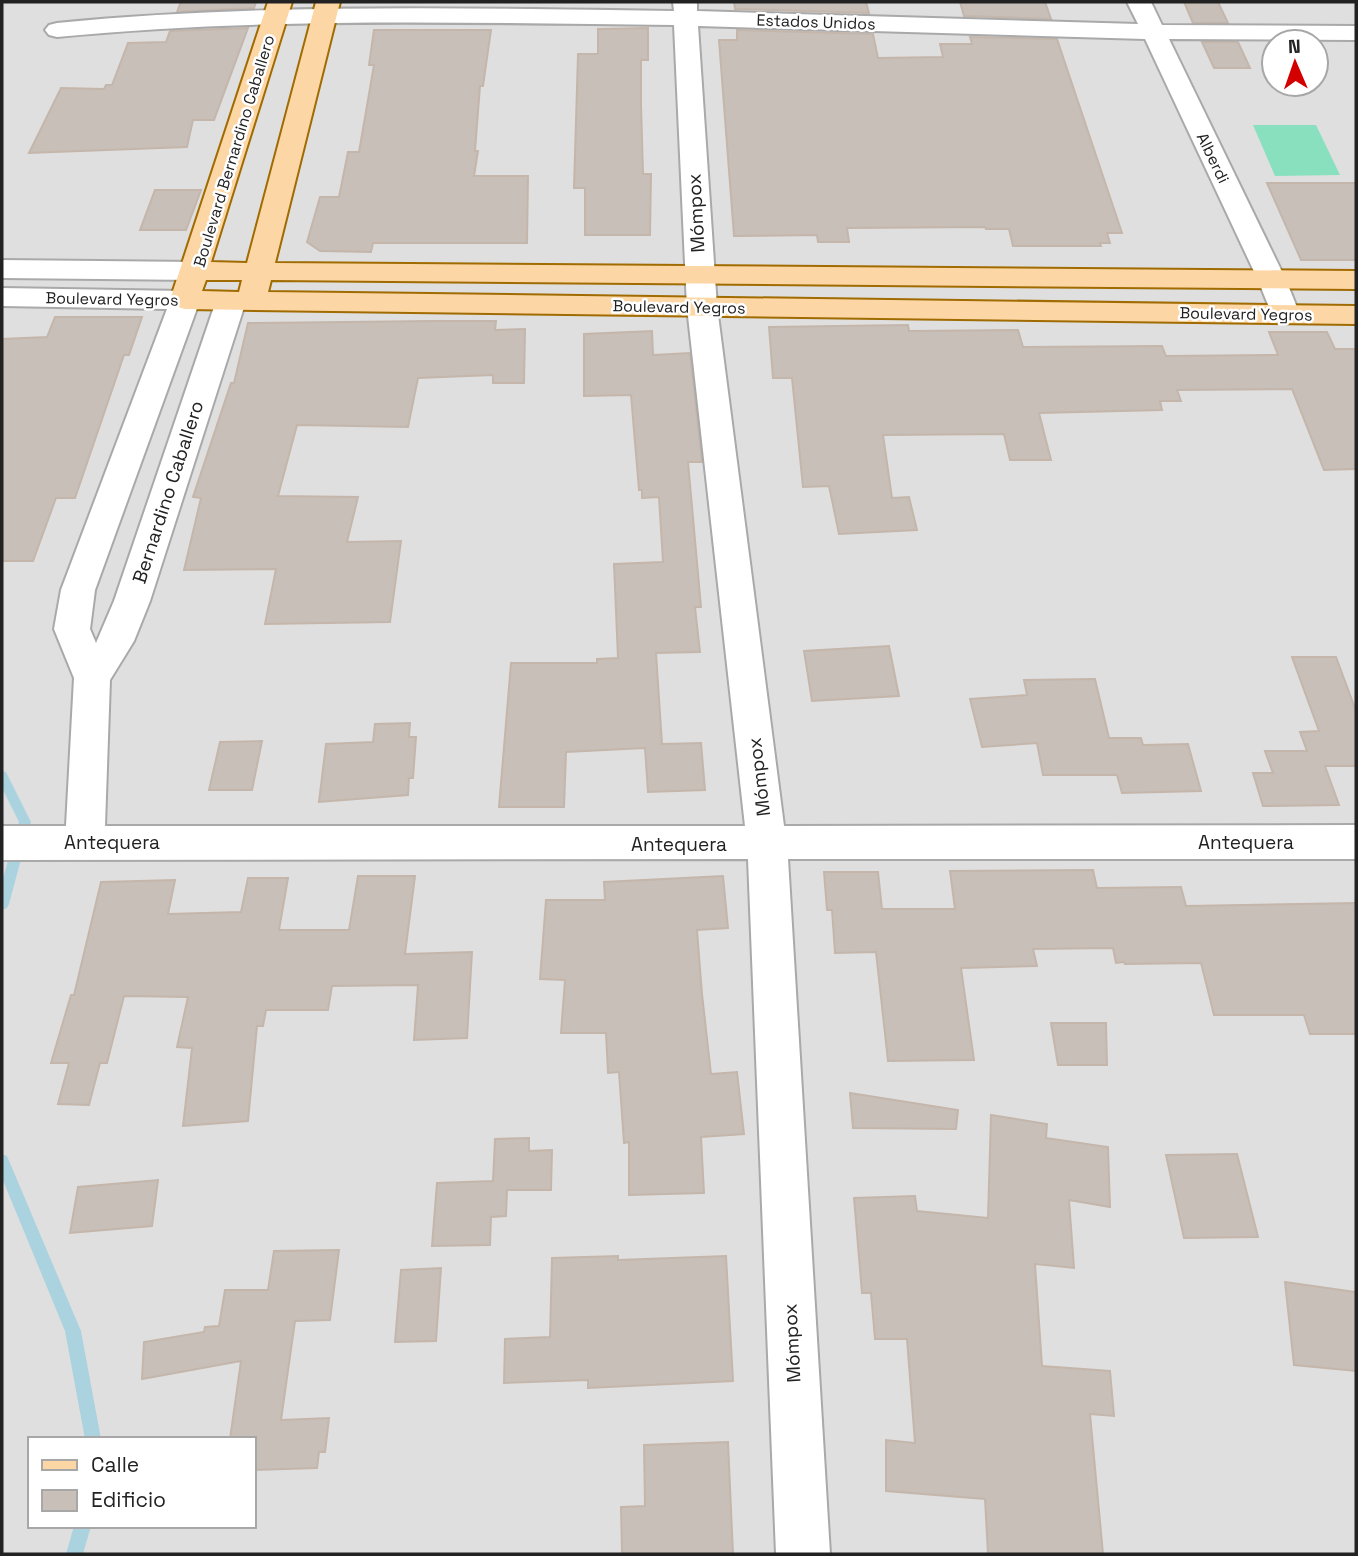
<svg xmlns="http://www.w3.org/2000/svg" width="1358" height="1556" viewBox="0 0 1358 1556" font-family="'Space Grotesk',sans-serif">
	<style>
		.residential { fill: #e0dfdf; fill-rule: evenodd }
		.pitch { fill: #88e0be }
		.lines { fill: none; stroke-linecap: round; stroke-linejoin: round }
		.stream { fill: #aad3df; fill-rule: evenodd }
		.building { fill: #c7bfb8; stroke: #c4b6ab; stroke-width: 2 }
		.minor-casing { stroke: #a9a9a9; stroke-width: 4 }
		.major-casing { stroke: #a06b00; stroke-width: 4 }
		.minor { fill: #fff; fill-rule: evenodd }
		.major { fill: #fcd6a4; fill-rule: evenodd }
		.labels { text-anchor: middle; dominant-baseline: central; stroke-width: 5; stroke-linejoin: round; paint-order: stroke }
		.far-street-label { font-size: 16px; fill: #222; stroke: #fff }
		.street-label { font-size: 19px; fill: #222; stroke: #fff }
	</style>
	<rect width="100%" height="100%" fill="#f2efe9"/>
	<path class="residential" d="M2,2H1356V1554H2ZM1274,42H1316V84H1274ZM30,1439H254V1526H30Z"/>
	<path class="pitch" d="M1253,125H1316L1340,175L1275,176Z"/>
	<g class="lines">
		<g class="stream">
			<path d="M2,771L6,772L31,822L9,904L7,908L2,910V882L19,822L2,788Z"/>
			<path d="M2,1154L7,1156L81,1331L101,1439H85L65,1331L2,1178Z"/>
			<path d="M74,1526H91L83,1554H66Z"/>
		</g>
	</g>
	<g class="building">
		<path d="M181,2H256L254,8L177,12Z"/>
		<path d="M734,2H866L869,13L735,9Z"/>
		<path d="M960,2H1045L1051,19L964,16Z"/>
		<path d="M1184,2H1218L1228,23H1193Z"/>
		<path d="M248,28L214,120H193L187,147L29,153L61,88L104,89L106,85H112L128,43L166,42L170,31Z"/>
		<path d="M648,28V60H641V104L643,174H651L650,235H585V188H574L578,54H598V29Z"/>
		<path d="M374,30H491L483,86H480L475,151H478L474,176H528L527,243H373L371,252L320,251L307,242L320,197H339L348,152H359L374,65H369Z"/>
		<path d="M737,30L873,34L878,58L943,57L940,44H972L970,37L1057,39L1122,233H1107L1110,243H1100L1101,246H1013L1009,229H986L985,227L847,228L849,242H818L817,235L734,236L719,40H737Z"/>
		<path d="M1202,42H1238L1250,68H1214Z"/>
		<path d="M1267,183H1356V260H1301Z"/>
		<path d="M155,190H201L186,230H140Z"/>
		<path d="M55,317H142L129,355H124L75,498H56L33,561H2V339L47,337Z"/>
		<path d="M433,321H496L495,330L525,329L524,383H493V375L418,378L408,427L297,425L278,496L358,497L347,542L401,541L390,622L265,624L276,569L184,570L201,498L193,497L231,383H234L248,323Z"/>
		<path d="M908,325L909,331L1018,330L1023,347L1162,346L1166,356L1278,355L1269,332H1327L1335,349H1356V469L1324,470L1292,389L1177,390L1181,401H1160L1162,410L1039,413L1051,460H1010L1004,434L883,435L892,498L909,497L917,530L839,534L829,486L803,487L792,378H773L769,327Z"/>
		<path d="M652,331L653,355L690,353L702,462H688L701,607H695L700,652L656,653L662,744L701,743L705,790L648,792L645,748L566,752L564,807H499L511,663H597V659L618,658L614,564L663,562L659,497L642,498V490H639L631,395L584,396V334Z"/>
		<path d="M889,646L899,696L812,701L804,651Z"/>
		<path d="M1292,657H1336L1356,711V766H1325L1339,805L1263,806L1253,773H1273L1265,751H1307L1300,732L1319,731Z"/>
		<path d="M1095,679L1109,738H1141L1143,745L1188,744L1201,791L1122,793L1117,775H1043L1037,743L982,747L970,699L1027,695L1024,680Z"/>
		<path d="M410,723L409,737H416L413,778H409L408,795L319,802L326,744L373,742L375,724Z"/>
		<path d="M262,741L252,790H209L220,742Z"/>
		<path d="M1093,870L1097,888L1181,887L1186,906L1356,903V1034H1310L1304,1015H1214L1201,963L1125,964L1124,962L1116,963L1113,948L1033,949L1037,966L961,968L974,1060L888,1061L876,952L835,953L832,910H827L824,872H878L882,909H955L950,871Z"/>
		<path d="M358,876H415L405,954L472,952L467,1038L414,1040L418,985L332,986L328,1010H266L263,1026H257L248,1121L183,1126L192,1048L177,1047L188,997L124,996L107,1063H100L89,1105L58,1104L69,1063H51L71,995H74L101,882L175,880L168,914L241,912L248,878H288L279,930H349Z"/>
		<path d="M723,876L728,928L697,930L702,994L711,1074L737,1072L744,1134L701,1137L704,1193L629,1195V1142L624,1143L619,1072L608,1073L606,1033H561L565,980L540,979L546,900H605L604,882Z"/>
		<path d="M1051,1023H1106L1107,1065H1058Z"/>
		<path d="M850,1093L958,1110L956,1129L853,1128Z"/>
		<path d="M991,1115L1047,1124L1046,1138L1108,1147L1110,1207L1069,1200L1074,1268L1035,1264L1042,1366L1110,1371L1114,1416L1090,1414L1103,1554H988L985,1499L886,1491V1440L915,1443L907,1339H875L871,1293H862L854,1198L915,1196L917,1211L988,1218Z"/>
		<path d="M529,1138V1151L552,1150L551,1190H507L506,1216L491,1217L490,1245L432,1246L437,1183L493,1181L495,1139Z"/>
		<path d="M1237,1154L1258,1237L1184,1238L1166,1155Z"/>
		<path d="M158,1180L152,1226L70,1233L78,1187Z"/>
		<path d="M339,1250L330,1320L295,1321L281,1420L329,1418L325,1452H319L317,1468L254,1470V1439H230L241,1361L142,1379L144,1342L204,1332L205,1327L219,1326L225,1290H268L274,1251Z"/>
		<path d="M618,1256V1260L726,1256L733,1381L588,1388V1380L504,1383L505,1339L550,1337L552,1258Z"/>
		<path d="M441,1268L436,1341L395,1342L401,1270Z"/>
		<path d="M1285,1282L1356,1292V1371L1294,1365Z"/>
		<path d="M728,1442L733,1554H622L621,1507L645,1506L644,1445Z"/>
	</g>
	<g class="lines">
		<defs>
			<g id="minor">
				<path d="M673,2H697V11L1138,24L1127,2H1151L1162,25L1356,26V40L1169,39L1286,280L1300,315L1295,322L1285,324L1275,322L1258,280L1145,39L698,26L717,307L784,826L1356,825V859H788L830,1554H776L748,859L2,860V826H66L74,678L54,629L61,590L167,309L2,306V288L185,291L195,294L200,300L95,590L90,629L96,643L114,601L216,301L221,295L231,292L241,295L246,301L150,601L134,641L110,680L105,826H745L687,307L674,25C468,23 263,17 57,37L49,35L45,30L49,25L57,23C262,3 468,8 674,11Z"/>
				<path d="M2,260L196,262L206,265L210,271L206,277L196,280L2,278Z"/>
			</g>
			<path id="major" d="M268,2H292L211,262L247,263L316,2H340L275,263L1356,271V289L271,280L268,292L1356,306V324L185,309L175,306L170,300ZM206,280H242L239,292L202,291Z"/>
		</defs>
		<use href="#minor" class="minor-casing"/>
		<use href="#major" class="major-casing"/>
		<use href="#minor" class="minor"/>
		<use href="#major" class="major"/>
	</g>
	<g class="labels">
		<g class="far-street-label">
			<text transform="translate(816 22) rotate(2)">Estados Unidos</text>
			<text transform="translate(234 151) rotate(-73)">Boulevard Bernardino Caballero</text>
			<text transform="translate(1213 158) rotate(64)">Alberdi</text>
			<text transform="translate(112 299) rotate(1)">Boulevard Yegros</text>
			<text transform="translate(679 307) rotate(1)">Boulevard Yegros</text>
			<text transform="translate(1246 314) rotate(1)">Boulevard Yegros</text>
		</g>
		<g class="street-label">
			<text transform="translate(696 213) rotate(-93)">Mómpox</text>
			<text transform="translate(168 492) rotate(-72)">Bernardino Caballero</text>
			<text transform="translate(759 777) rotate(-97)">Mómpox</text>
			<text x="112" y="842">Antequera</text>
			<text x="1246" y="842">Antequera</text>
			<text x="679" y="844">Antequera</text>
			<text transform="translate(792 1343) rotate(-93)">Mómpox</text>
		</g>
	</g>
	<rect width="1358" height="1556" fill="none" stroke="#222222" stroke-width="7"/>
	<rect x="28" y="1437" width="228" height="91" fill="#ffffff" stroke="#a7a7a7" stroke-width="2"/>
	<rect x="42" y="1460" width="35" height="10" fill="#fcd6a4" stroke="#a7a7a7" stroke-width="2"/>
	<text x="91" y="1472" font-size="21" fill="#222222">Calle</text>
	<rect x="42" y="1490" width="35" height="21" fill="#c7bfb8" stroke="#a7a7a7" stroke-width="2"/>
	<text x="91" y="1507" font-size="21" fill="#222222">Edificio</text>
	<g transform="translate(1295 63) rotate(358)"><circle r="33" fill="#ffffff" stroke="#a7a7a7" stroke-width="2"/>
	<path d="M0-5L12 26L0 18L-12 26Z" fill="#d40000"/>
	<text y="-10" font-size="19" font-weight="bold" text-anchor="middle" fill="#222222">N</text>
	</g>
</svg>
